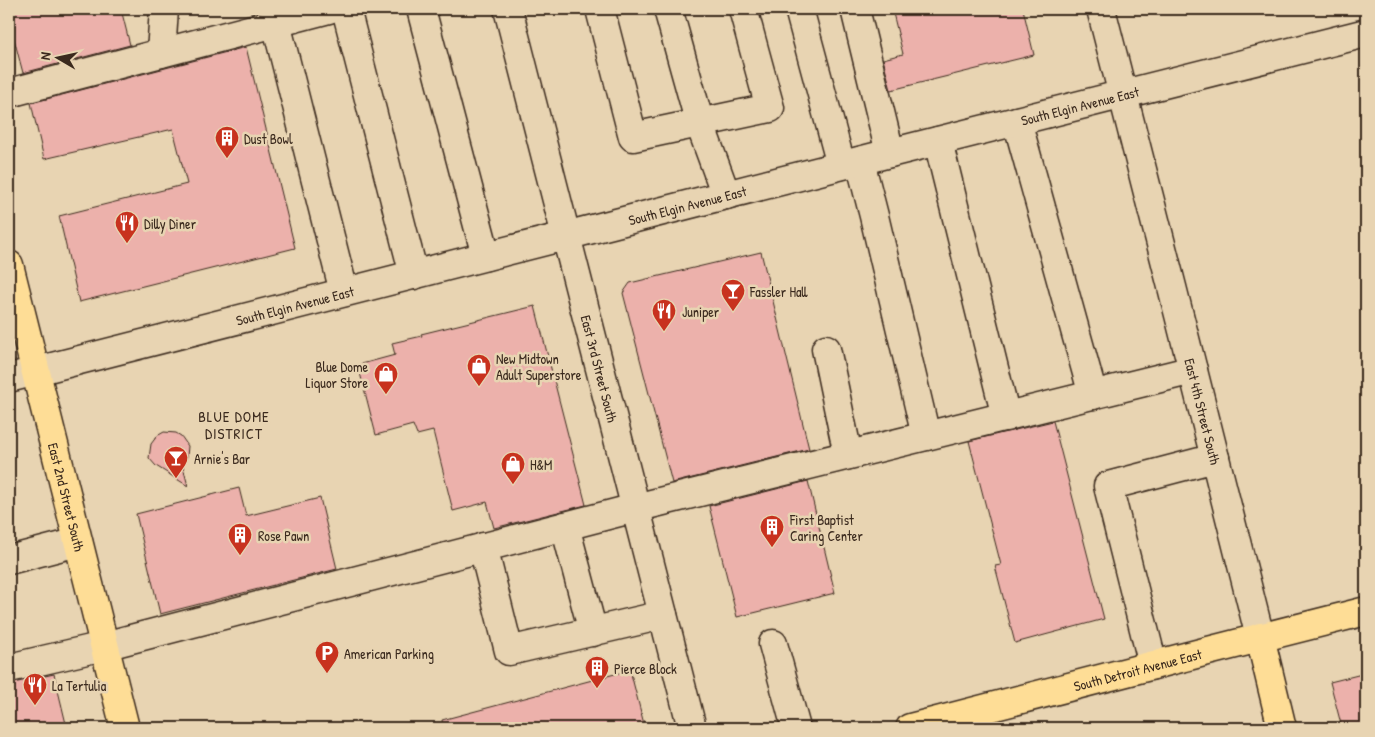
<svg xmlns="http://www.w3.org/2000/svg" width="1375" height="737" viewBox="0 0 1375 737" font-family="'Patrick Hand',sans-serif">
	<style>
		.building { fill: #ecb1ab; stroke: #3b2a1e }
		.lines { fill: none; stroke-linecap: round; stroke-linejoin: round }
		.minor-casing { stroke: #3b2a1e; stroke-width: 31 }
		.major-casing { stroke: #3b2a1e; stroke-width: 31 }
		.minor { stroke: #e8d4b2; stroke-width: 28 }
		.major { stroke: #fedd96; stroke-width: 28 }
		.labels { text-anchor: middle; dominant-baseline: central; stroke-width: 5; stroke-linejoin: round; paint-order: stroke }
		.street-label { font-size: 14px; fill: #3b2a1e; stroke: #e8d4b2 }
		.poi-label { font-size: 14px; fill: #3b2a1e; stroke: #e8d4b2; text-anchor: start }
		.neighbourhood-label { font-size: 15px; letter-spacing: 1px; fill: #3b2a1e; stroke: #e8d4b2 }
	</style>
	<rect width="100%" height="100%" fill="#e8d4b2"/>
	<filter id="ink" filterUnits="userSpaceOnUse"><feTurbulence type="fractalNoise" baseFrequency=".02" numOctaves="2"/><feDisplacementMap in="SourceGraphic" scale="10" xChannelSelector="R" yChannelSelector="G"/><feConvolveMatrix kernelMatrix="1 2 1 2 8 2 1 2 1" color-interpolation-filters="sRGB"/></filter>
	<g filter="url(#ink)">
		<g class="building">
			<path d="M9,9H121L130,45L23,73L9,20Z"/>
			<path d="M892,9H1023L1034,55L891,90L883,59L903,54Z"/>
			<path d="M246,47L295,248L79,302L59,216L187,184L173,129L44,159L31,103Z"/>
			<path d="M761,252L809,449L672,483L623,293L630,283Z"/>
			<path d="M535,306L586,505L494,528L487,502L453,511L433,431L417,435L413,425L376,435L358,365L395,355L392,343L422,336L421,334Z"/>
			<path d="M1053,421L1104,619L1015,643L995,566L1001,565L969,441Z"/>
			<path d="M164,432L176,433L181,436L188,446L187,457L182,463L188,486L156,466L149,458L151,444L157,436Z"/>
			<path d="M808,481L835,593L737,617L709,506Z"/>
			<path d="M239,488L246,516L320,498L337,569L160,614L136,514Z"/>
			<path d="M630,670L645,728H443L442,720Z"/>
			<path d="M1366,673V728H1342L1330,682Z"/>
			<path d="M54,674L67,728H9V684Z"/>
		</g>
		<g class="lines">
			<defs>
				<g id="minor">
					<path d="M346,9L414,275"/>
					<path d="M421,9L486,256"/>
					<path id="s1" d="M508,9L692,728"/>
					<path d="M600,9L633,137L770,108L743,9"/>
					<path d="M668,9L700,124L726,195"/>
					<path d="M799,9L841,165"/>
					<path d="M855,9L890,153"/>
					<path id="s2" d="M1101,9L1172,287L1260,637"/>
					<path d="M276,23L344,292"/>
					<path d="M161,53L164,9"/>
					<path d="M9,93L329,9"/>
					<path d="M1017,121L1093,395"/>
					<path d="M938,141L1006,417"/>
					<path d="M860,161L874,216L926,436"/>
					<path d="M826,349L848,455"/>
					<path id="s3" d="M9,378L890,153L1366,33"/>
					<path d="M565,526L593,632"/>
					<path d="M483,547L509,651L663,615"/>
					<path d="M9,560L78,542"/>
					<path d="M773,644L796,728"/>
					<path d="M1153,665L1108,486L1215,458"/>
					<path d="M9,668L104,646L635,508L1193,370"/>
				</g>
				<g id="major">
					<path id="s4" d="M9,265L125,728"/>
					<path d="M1260,637L1282,728"/>
					<path id="s5" d="M910,728L1208,651L1366,611"/>
				</g>
			</defs>
			<use href="#minor" class="minor-casing"/>
			<use href="#major" class="major-casing"/>
			<use href="#minor" class="minor"/>
			<use href="#major" class="major"/>
		</g>
	</g>
	<defs>
		<symbol id="building-pin" viewBox="-11 -11 22 30"><path d="M0 17L-7.5 6A9.5 9.5 0 1 1 7.5 6Z" fill="#c8321e" stroke="#e8d4b2"/><path d="M-4-6H4V6H1V3H-1V6H-4ZM-2.5-4.3h1.7v1.8h-1.7ZM.8-4.3h1.7v1.8H.8ZM-2.5-1h1.7V.8h-1.7ZM.8-1h1.7V.8H.8Z" fill="#fff"/></symbol>
		<symbol id="restaurant-pin" viewBox="-11 -11 22 30"><path d="M0 17L-7.5 6A9.5 9.5 0 1 1 7.5 6Z" fill="#c8321e" stroke="#e8d4b2"/><path d="M-5-6h1v4h1v-4h1v4h1v-4h1v5L-1.5 .5V6h-2V.5L-5-1ZM5-6V6H3V1.5H1.5Q1.5-4 5-6Z" fill="#fff"/></symbol>
		<symbol id="bar-pin" viewBox="-11 -11 22 30"><path d="M0 17L-7.5 6A9.5 9.5 0 1 1 7.5 6Z" fill="#c8321e" stroke="#e8d4b2"/><path d="M-6-5H6L.8 .8V4.5H3.5V6h-7V4.5H-.8V.8Z" fill="#fff"/></symbol>
		<symbol id="shop-pin" viewBox="-11 -11 22 30"><path d="M0 17L-7.5 6A9.5 9.5 0 1 1 7.5 6Z" fill="#c8321e" stroke="#e8d4b2"/><path d="M-5-2.5h2.3a2.7 3.5 0 0 1 5.4 0H5L5.5 6h-11ZM-1.5-2.5h3a1.5 2.3 0 0 0-3 0Z" fill="#fff"/></symbol>
		<symbol id="parking-pin" viewBox="-11 -11 22 30"><path d="M0 17L-7.5 6A9.5 9.5 0 1 1 7.5 6Z" fill="#c8321e" stroke="#e8d4b2"/><path d="M-3.5-5.5H1a3.5 3.5 0 0 1 0 7H-1V5.5H-3.5ZM-1-3.4V-.6H.8a1.4 1.4 0 0 0 0-2.8Z" fill="#fff"/></symbol>
	</defs>
	<g fill-rule="evenodd">
		<use href="#building-pin" x="213" y="124" width="28" height="38"/>
		<use href="#restaurant-pin" x="113" y="209" width="28" height="38"/>
		<use href="#bar-pin" x="719" y="277" width="28" height="38"/>
		<use href="#restaurant-pin" x="650" y="297" width="28" height="38"/>
		<use href="#shop-pin" x="465" y="352" width="28" height="38"/>
		<use href="#shop-pin" x="372" y="360" width="28" height="38"/>
		<use href="#bar-pin" x="162" y="444" width="28" height="38"/>
		<use href="#shop-pin" x="499" y="450" width="28" height="38"/>
		<use href="#building-pin" x="758" y="513" width="28" height="38"/>
		<use href="#building-pin" x="226" y="521" width="28" height="38"/>
		<use href="#parking-pin" x="313" y="639" width="28" height="38"/>
		<use href="#building-pin" x="583" y="654" width="28" height="38"/>
		<use href="#restaurant-pin" x="21" y="671" width="28" height="38"/>
	</g>
	<g class="labels">
		<g class="street-label">
			<text stroke="none"><textPath href="#s3" startOffset="1105">South Elgin Avenue East</textPath></text>
			<text stroke="none"><textPath href="#s3" startOffset="700">South Elgin Avenue East</textPath></text>
			<text stroke="none"><textPath href="#s3" startOffset="295">South Elgin Avenue East</textPath></text>
			<text stroke="none"><textPath href="#s1" startOffset="371">East 3rd Street South</textPath></text>
			<text stroke="none"><textPath href="#s2" startOffset="415">East 4th Street South</textPath></text>
			<text stroke="none"><textPath href="#s4" startOffset="239">East 2nd Street South</textPath></text>
			<text stroke="none"><textPath href="#s5" startOffset="235">South Detroit Avenue East</textPath></text>
		</g>
		<g class="poi-label">
			<text x="244" y="138">Dust Bowl</text>
			<text x="144" y="223">Dilly Diner</text>
			<text x="750" y="291">Fassler Hall</text>
			<text x="682" y="311">Juniper</text>
			<text x="496" y="358">New Midtown<tspan x="496" dy="16">Adult Superstore</tspan></text>
			<text x="368" y="366" text-anchor="end">Blue Dome<tspan x="368" dy="16">Liquor Store</tspan></text>
			<text x="194" y="458">Arnie's Bar</text>
			<text x="530" y="464">H&amp;M</text>
			<text x="790" y="519">First Baptist<tspan x="790" dy="16">Caring Center</tspan></text>
			<text x="258" y="535">Rose Pawn</text>
			<text x="344" y="653">American Parking</text>
			<text x="614" y="668">Pierce Block</text>
			<text x="52" y="685">La Tertulia</text>
		</g>
		<g class="neighbourhood-label">
			<text x="234" y="416">BLUE DOME<tspan x="234" dy="17">DISTRICT</tspan></text>
		</g>
	</g>
	<rect width="1375" height="737" fill="none" stroke="#e8d4b2" stroke-width="30"/>
	<rect x="15" y="15" width="1345" height="707" fill="none" stroke="#3b2a1e" stroke-width="2" filter="url(#ink)"/>
	<g transform="translate(58 58) rotate(279)" stroke="#e8d4b2" stroke-width="4" paint-order="stroke">
	<path d="M0-4L9 19L0 12L-9 19Z" fill="#3b2a1e"/>
	<text y="-8" font-size="14" font-weight="bold" text-anchor="middle" fill="#3b2a1e">N</text>
	</g>
</svg>
